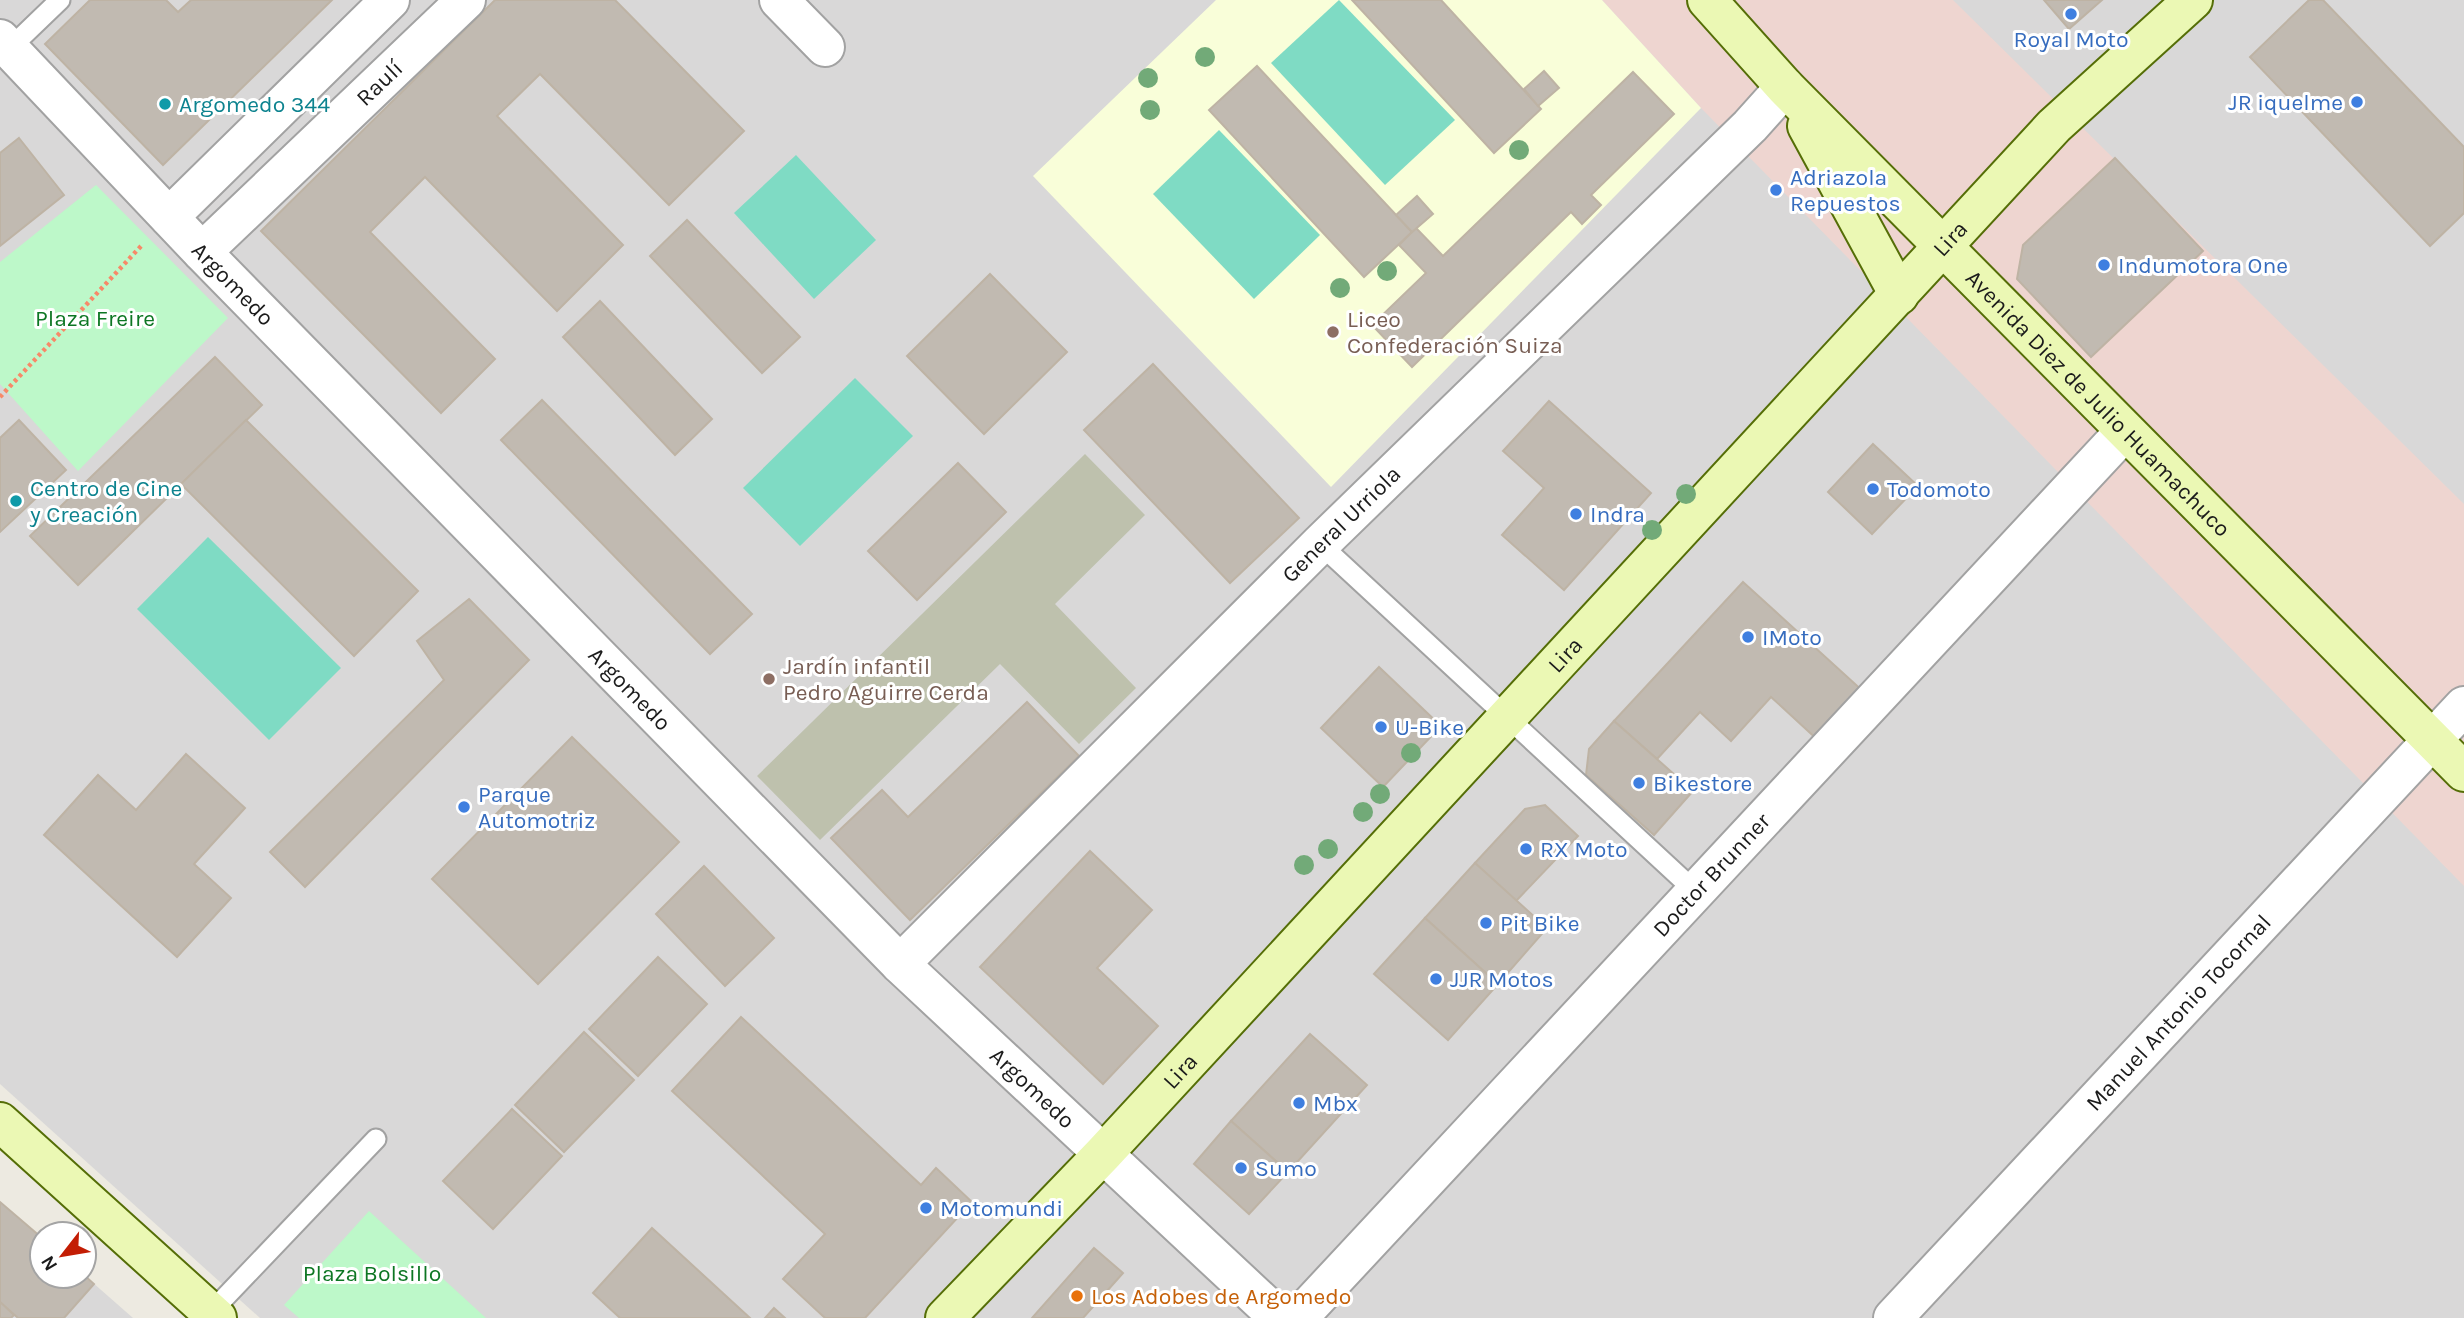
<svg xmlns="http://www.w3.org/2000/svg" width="2464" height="1318" viewBox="0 0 2464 1318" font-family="Karla,sans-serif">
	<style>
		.residential { fill: #d9d8d8 }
		.commercial { fill: #eed5d0 }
		.education { fill: #f9fed9 }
		.construction { fill: #bec1ad }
		.park { fill: #bdf8c9 }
		.pitch { fill: #7fdbc4 }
		.building { fill: #c1bab1; stroke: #beb3a4; stroke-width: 2 }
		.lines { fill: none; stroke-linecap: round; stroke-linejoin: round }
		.lane-casing { stroke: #a2a2a2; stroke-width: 23 }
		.street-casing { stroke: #a2a2a2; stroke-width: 42 }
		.secondary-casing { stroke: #556e07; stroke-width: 42 }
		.path { stroke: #f78968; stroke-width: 4.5; stroke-dasharray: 3.5 3.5; stroke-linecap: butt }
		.lane { stroke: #fff; stroke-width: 19 }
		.street { stroke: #fff; stroke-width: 38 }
		.secondary { stroke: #ebf8b4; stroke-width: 38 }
		.tree { fill: #72aa78 }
		.shop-dot { fill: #3f7fe0; stroke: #fff; stroke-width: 2.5 }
		.culture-dot { fill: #0f9aa8; stroke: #fff; stroke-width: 2.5 }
		.education-dot { fill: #8d6e63; stroke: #fff; stroke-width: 2.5 }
		.food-dot { fill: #e8710a; stroke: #fff; stroke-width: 2.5 }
		.labels { text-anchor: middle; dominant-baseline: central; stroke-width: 6; stroke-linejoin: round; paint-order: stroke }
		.shop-label { font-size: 23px; fill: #366cbe; stroke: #fff; text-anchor: start }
		.street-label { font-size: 23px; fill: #1b1b1b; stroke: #fff }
		.culture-label { font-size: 23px; fill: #0d838f; stroke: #fff; text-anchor: start }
		.park-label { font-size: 23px; fill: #0d7623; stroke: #fff }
		.education-label { font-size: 23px; fill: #785e54; stroke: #fff; text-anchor: start }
		.food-label { font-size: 23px; fill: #c56008; stroke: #fff; text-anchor: start }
	</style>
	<rect width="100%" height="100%" fill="#edeae1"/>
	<g class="residential">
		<path d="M0,0H2464V1318H260L0,1084Z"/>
		<path d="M0,1202L42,1238V1276L84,1275L133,1318H0Z"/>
	</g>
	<path class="commercial" d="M1602,0H1953L2464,504V886L1701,108Z"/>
	<path class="education" d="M1216,0H1602L1701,108L1331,487L1033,176Z"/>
	<path class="construction" d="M1085,454L1145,515L1055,604L1136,688L1079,744L1000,664L820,840L757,776Z"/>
	<g class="park">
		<path d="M96,185L228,318L78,471L0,384V262Z"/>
		<path d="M369,1211L486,1318H299L284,1305Z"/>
	</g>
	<g class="pitch">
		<path d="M1339,0L1455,120L1385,185L1271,63Z"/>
		<path d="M1219,130L1320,235L1254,299L1153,194Z"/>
		<path d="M796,155L876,240L814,299L734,213Z"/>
		<path d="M855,378L913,436L800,546L743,488Z"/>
		<path d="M208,537L341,668L269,740L137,609Z"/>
	</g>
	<g class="building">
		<path d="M90,0H166L178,12L191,0H332L163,165L45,44Z"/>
		<path d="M495,0H615L744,131L669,205L540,74L497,116L623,245L557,311L425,177L370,232L495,359L441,413L261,231Z"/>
		<path d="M1352,0H1441L1541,109L1494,153Z"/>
		<path d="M2044,0H2102L2069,29Z"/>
		<path d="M2309,0H2323L2464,147V213L2430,246L2250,57Z"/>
		<path d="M1257,66L1412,232L1364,277L1209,110Z"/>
		<path d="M1544,71L1559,88L1538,106L1524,89Z"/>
		<path d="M1633,72L1674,114L1591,195L1601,205L1582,224L1571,212L1412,367L1372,325L1426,273L1399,245L1416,228L1443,256Z"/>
		<path d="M19,138L64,195L0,246V153Z"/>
		<path d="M2115,158L2203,251L2091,357L2017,279L2023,245Z"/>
		<path d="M1417,196L1433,214L1412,232L1396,215Z"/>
		<path d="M687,220L800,337L762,373L650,256Z"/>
		<path d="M990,274L1067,352L984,434L907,356Z"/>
		<path d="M600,301L712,419L675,455L563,337Z"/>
		<path d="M215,357L262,405L78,585L30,536Z"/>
		<path d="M1153,364L1299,518L1230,583L1084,430Z"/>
		<path d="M542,400L752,614L710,654L501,440Z"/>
		<path d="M1549,401L1651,493L1564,590L1502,535L1544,488L1503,451Z"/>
		<path d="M19,420L66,470L0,532V438Z"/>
		<path d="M246,420L418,591L354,656L181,484Z"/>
		<path d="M1873,444L1918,486L1872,534L1828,492Z"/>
		<path d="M958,463L1006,512L917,600L868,551Z"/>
		<path d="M1743,582L1865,693L1820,742L1771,697L1731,741L1700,712L1657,759L1614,721Z"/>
		<path d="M469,599L529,660L305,887L270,852L444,680L417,641Z"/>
		<path d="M1379,667L1441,726L1383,787L1321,728Z"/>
		<path d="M1027,702L1079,756L910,920L831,838L882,790L908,817Z"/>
		<path d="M1614,721L1693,791L1654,835L1586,775L1589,749Z"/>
		<path d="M572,737L679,842L538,984L432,879Z"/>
		<path d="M186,754L245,808L194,864L231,898L177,957L44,835L98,775L136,810Z"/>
		<path d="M1545,805L1578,836L1516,901L1475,863L1525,809Z"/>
		<path d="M1090,851L1152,910L1097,968L1158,1026L1103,1084L980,967Z"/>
		<path d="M1475,863L1547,928L1498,984L1425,918Z"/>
		<path d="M704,866L774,938L725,986L656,914Z"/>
		<path d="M1425,918L1498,984L1448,1040L1374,974Z"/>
		<path d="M658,957L707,1004L638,1076L589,1029Z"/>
		<path d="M741,1017L921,1185L936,1168L972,1202L865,1318H825L783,1279L825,1234L672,1091Z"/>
		<path d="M584,1032L634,1080L564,1152L515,1105Z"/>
		<path d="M1310,1034L1367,1085L1288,1172L1231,1121Z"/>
		<path d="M512,1109L562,1156L493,1229L443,1181Z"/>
		<path d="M1231,1121L1288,1172L1249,1214L1194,1164Z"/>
		<path d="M0,1202L42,1238V1276L84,1275L94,1284L64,1318H18L0,1302Z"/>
		<path d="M652,1228L750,1318H620L593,1293Z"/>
		<path d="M1094,1248L1123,1273L1083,1318H1032Z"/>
		<path d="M0,1302L14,1315L11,1318H0Z"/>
		<path d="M774,1308L785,1318H765Z"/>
	</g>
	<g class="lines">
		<defs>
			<g id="lane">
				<path d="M9,49L60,0"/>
				<path d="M1320,544L1696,892"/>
				<path d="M211,1312L376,1139"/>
			</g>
			<g id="street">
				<path d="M779,0L825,47"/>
				<path id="s1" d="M0,39L202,252L900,964L1279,1318"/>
				<path d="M169,217L390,0"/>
				<path id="s2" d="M202,252L466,0"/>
				<path id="s3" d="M900,964L1320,544L1750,126L1785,87"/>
				<path id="s4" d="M1298,1318L2125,431"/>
				<path id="s5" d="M1893,1318L2464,706"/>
			</g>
			<g id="secondary">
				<path id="s6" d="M1707,0L1785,87L2464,772"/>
				<path d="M1807,126L1899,295"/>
				<path d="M0,1122L217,1318"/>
				<path id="s7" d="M945,1318L1103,1154L2054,126L2193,0"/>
			</g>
		</defs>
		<use href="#lane" class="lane-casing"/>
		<use href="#street" class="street-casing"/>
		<use href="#secondary" class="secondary-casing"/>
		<path class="path" d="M0,397L143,244"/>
		<use href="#lane" class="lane"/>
		<use href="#street" class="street"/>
		<use href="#secondary" class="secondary"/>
	</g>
	<g class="tree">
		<circle cx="1205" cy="57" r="10"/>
		<circle cx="1148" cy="78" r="10"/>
		<circle cx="1150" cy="110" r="10"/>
		<circle cx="1519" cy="150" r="10"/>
		<circle cx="1387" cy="271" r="10"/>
		<circle cx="1340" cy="288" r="10"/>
		<circle cx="1686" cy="494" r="10"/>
		<circle cx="1652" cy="530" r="10"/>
		<circle cx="1411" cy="753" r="10"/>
		<circle cx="1380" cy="794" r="10"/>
		<circle cx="1363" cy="812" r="10"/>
		<circle cx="1328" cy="849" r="10"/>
		<circle cx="1304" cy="865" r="10"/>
	</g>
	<g class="shop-dot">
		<circle cx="2071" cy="14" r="7"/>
		<circle cx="2357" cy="102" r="7"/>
		<circle cx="1776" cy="190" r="7"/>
		<circle cx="2104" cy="265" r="7"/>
		<circle cx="1873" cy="489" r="7"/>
		<circle cx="1576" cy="514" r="7"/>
		<circle cx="1748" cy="637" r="7"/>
		<circle cx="1381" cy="727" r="7"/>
		<circle cx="1639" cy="783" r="7"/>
		<circle cx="464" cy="807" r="7"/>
		<circle cx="1526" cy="849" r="7"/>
		<circle cx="1486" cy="923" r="7"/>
		<circle cx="1436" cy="979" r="7"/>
		<circle cx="1299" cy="1103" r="7"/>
		<circle cx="1241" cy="1168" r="7"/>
		<circle cx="926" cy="1208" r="7"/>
	</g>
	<g class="culture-dot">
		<circle cx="165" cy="104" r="7"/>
		<circle cx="16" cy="501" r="7"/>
	</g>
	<g class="education-dot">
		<circle cx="1333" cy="332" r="7"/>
		<circle cx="769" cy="679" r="7"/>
	</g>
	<circle class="food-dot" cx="1077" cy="1296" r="7"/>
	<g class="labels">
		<g class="shop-label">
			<text x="2071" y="39" text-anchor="middle">Royal Moto</text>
			<text x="2343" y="102" text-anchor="end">JR iquelme</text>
			<text x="1790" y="177">Adriazola<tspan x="1790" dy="26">Repuestos</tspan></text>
			<text x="2118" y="265">Indumotora One</text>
			<text x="1887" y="489">Todomoto</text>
			<text x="1590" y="514">Indra</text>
			<text x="1762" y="637">IMoto</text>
			<text x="1395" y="727">U-Bike</text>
			<text x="1653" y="783">Bikestore</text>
			<text x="478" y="794">Parque<tspan x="478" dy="26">Automotriz</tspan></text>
			<text x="1540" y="849">RX Moto</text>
			<text x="1500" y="923">Pit Bike</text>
			<text x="1450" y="979">JJR Motos</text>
			<text x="1313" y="1103">Mbx</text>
			<text x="1255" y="1168">Sumo</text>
			<text x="940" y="1208">Motomundi</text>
		</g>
		<g class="street-label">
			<text stroke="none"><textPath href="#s2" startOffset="245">Raulí</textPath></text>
			<text stroke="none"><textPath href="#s7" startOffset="1475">Lira</textPath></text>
			<text stroke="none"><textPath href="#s1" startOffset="338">Argomedo</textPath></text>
			<text stroke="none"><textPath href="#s6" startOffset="562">Avenida Diez de Julio Huamachuco</textPath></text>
			<text stroke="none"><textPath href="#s3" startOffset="623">General Urriola</textPath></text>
			<text stroke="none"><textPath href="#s7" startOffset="908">Lira</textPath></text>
			<text stroke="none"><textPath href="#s1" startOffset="905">Argomedo</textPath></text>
			<text stroke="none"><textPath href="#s4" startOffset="606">Doctor Brunner</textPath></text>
			<text stroke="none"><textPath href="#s5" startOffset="418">Manuel Antonio Tocornal</textPath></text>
			<text stroke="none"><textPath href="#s7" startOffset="341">Lira</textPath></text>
			<text stroke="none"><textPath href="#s1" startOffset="1472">Argomedo</textPath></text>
		</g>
		<g class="culture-label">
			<text x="179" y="104">Argomedo 344</text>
			<text x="30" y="488">Centro de Cine<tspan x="30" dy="26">y Creación</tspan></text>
		</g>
		<g class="park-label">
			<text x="95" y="318">Plaza Freire</text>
			<text x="372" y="1273">Plaza Bolsillo</text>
		</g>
		<g class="education-label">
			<text x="1347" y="319">Liceo<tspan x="1347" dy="26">Confederación Suiza</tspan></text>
			<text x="783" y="666">Jardín infantil<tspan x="783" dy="26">Pedro Aguirre Cerda</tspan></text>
		</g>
		<g class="food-label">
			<text x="1091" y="1296">Los Adobes de Argomedo</text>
		</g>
	</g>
	<g transform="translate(63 1255) rotate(239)"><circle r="33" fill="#ffffff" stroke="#a4a4a4" stroke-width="2"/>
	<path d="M0-5L12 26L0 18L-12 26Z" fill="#c31d04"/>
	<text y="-10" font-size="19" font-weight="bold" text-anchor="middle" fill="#1b1b1b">N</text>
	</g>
</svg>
